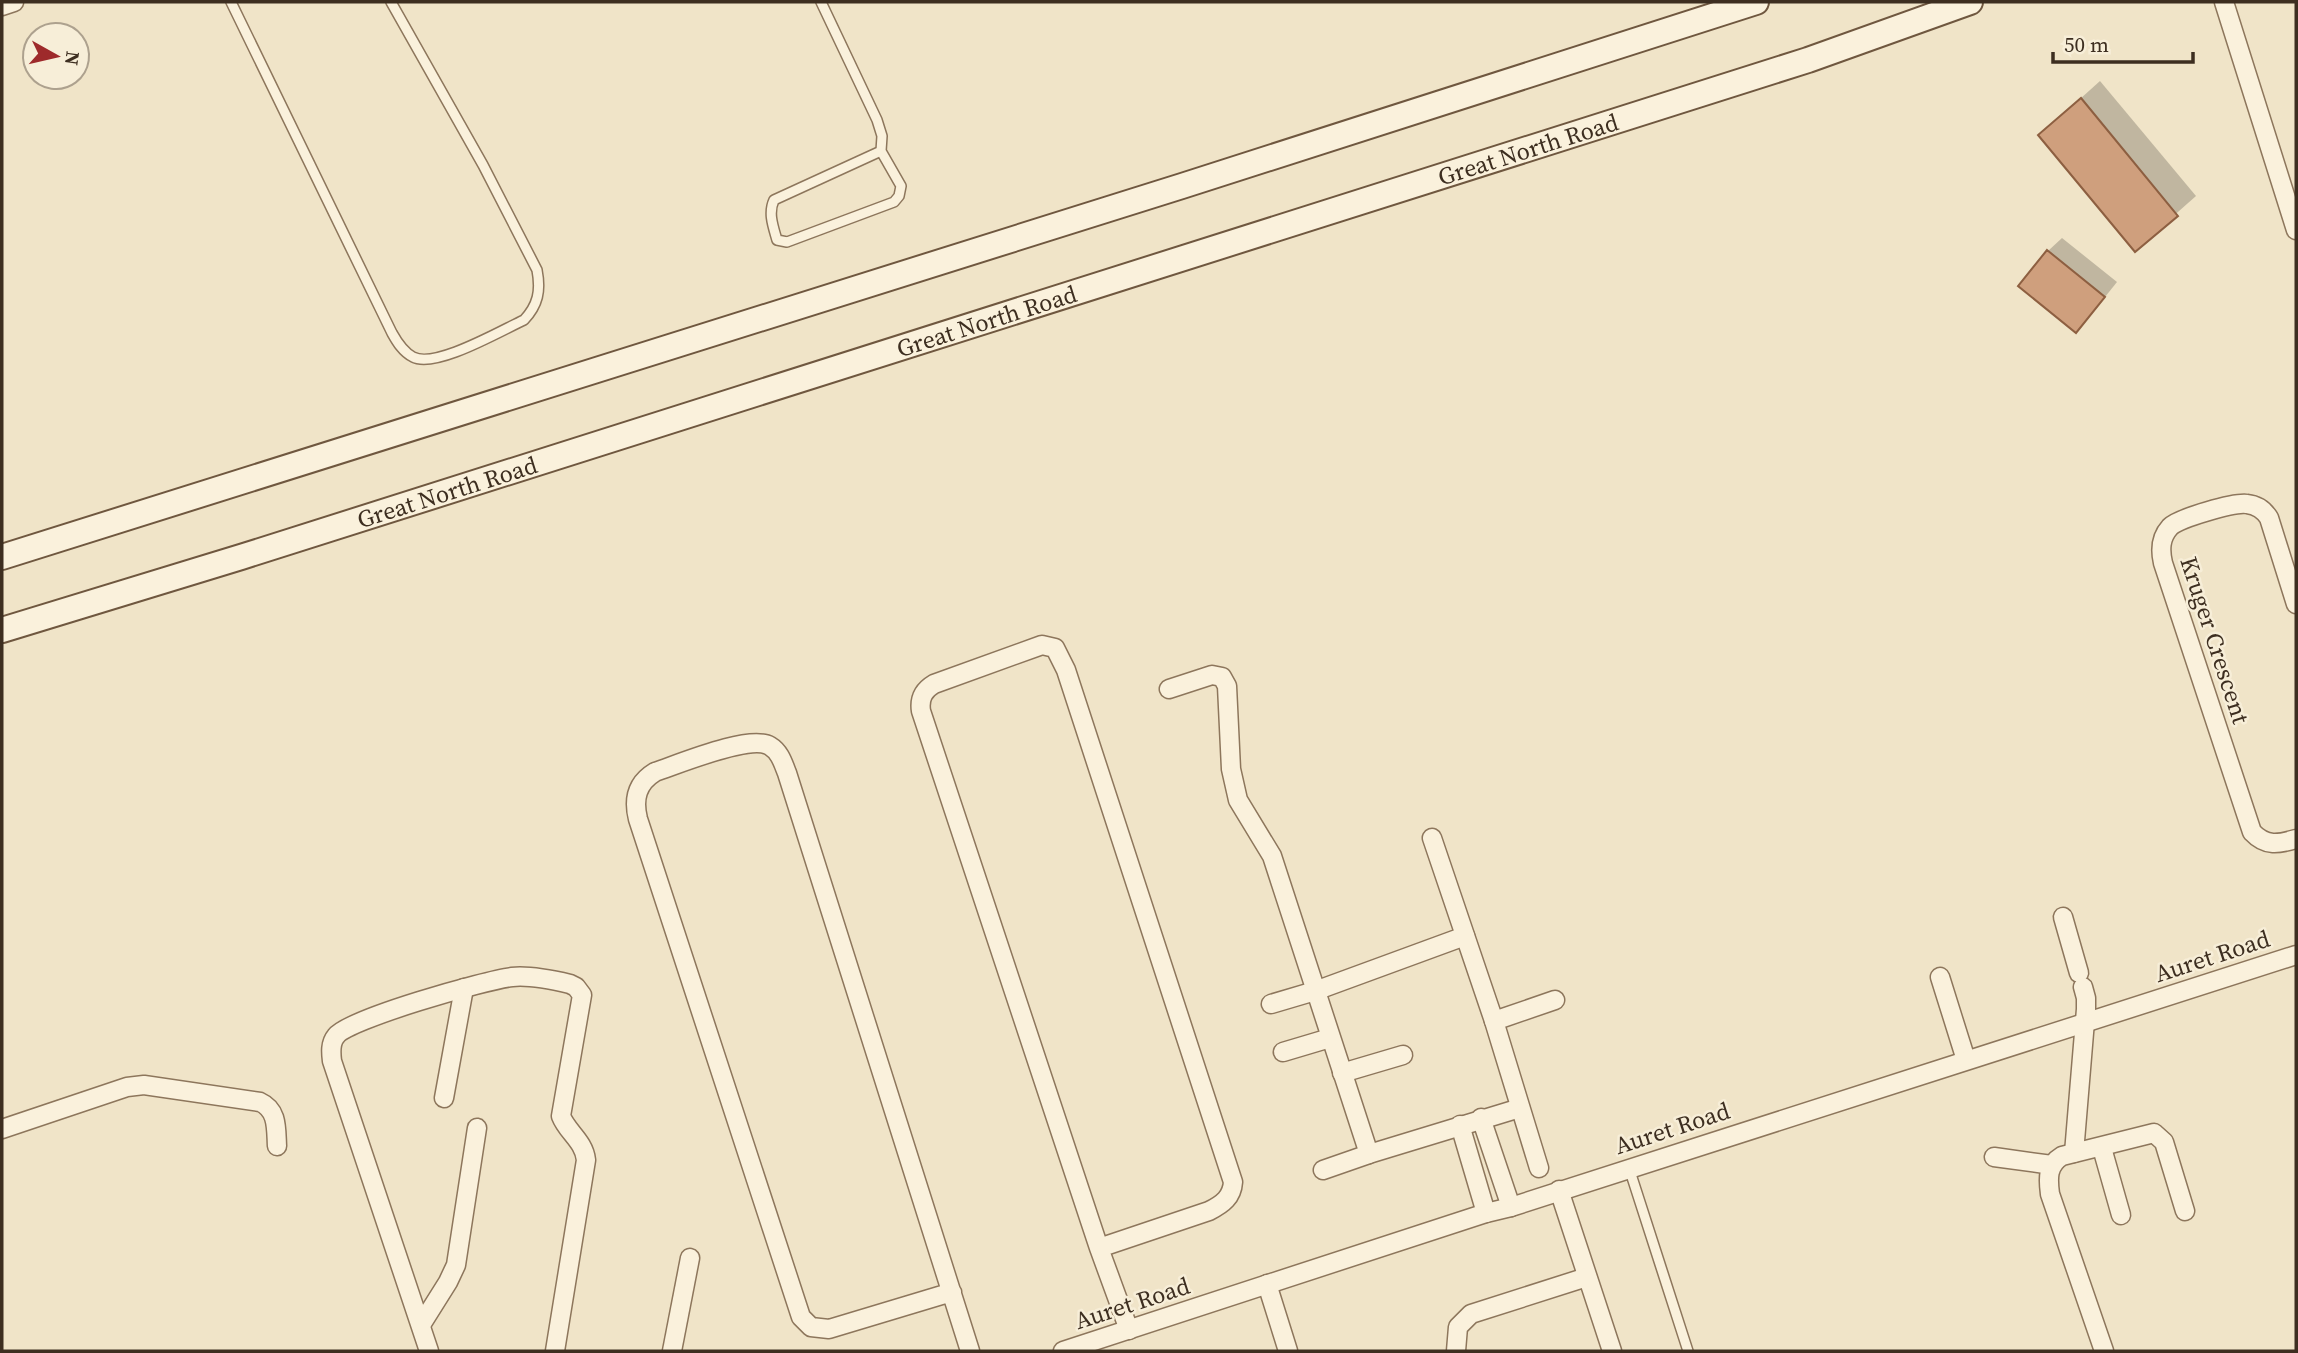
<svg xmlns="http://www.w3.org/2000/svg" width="2298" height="1353" viewBox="0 0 2298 1353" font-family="'Source Serif 4',serif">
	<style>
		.shadow { fill: #0003 }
		.building { fill: #cf9f7d; stroke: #8d5f41; stroke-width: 2 }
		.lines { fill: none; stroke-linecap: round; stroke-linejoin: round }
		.service-casing { stroke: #8d765c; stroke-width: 12 }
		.minor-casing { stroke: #8d765c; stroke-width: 21 }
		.secondary-casing { stroke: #6f573f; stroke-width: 28 }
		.service { stroke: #faf1dc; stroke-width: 9 }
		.minor { stroke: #faf1dc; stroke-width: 18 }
		.secondary { stroke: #faf1dc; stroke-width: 24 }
		.labels { text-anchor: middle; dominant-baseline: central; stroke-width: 5; stroke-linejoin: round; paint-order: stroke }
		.street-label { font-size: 24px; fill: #3d2e20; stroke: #f7eed8 }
	</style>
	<rect width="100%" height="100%" fill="#f0e4c8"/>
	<g class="shadow">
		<path d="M2100,81L2196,196L2135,250L2040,135Z"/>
		<path d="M2062,238L2117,282L2089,317L2048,251Z"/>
	</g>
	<g class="building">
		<path d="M2081,98L2178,216L2135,252L2038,135Z"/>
		<path d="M2047,250L2105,297L2076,333L2018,286Z"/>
	</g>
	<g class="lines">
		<defs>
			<g id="service">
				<path d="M231,2L392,333C397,342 403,352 413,357C435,369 500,331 524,320C538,305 541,291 537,270L483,165L391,2"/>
				<path d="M821,2L877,120L882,136L881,151L901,186L899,196L894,202L787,242L777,240C773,226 768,213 774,200L881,151"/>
				<path d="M1629,1168L1688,1351"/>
			</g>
			<g id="minor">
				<path d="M2224,2L2296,230"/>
				<path d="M2,6L14,2"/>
				<path d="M2296,604L2269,518C2264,510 2257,505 2247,504C2235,502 2179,518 2170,527C2160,538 2160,550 2163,563L2252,832C2266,847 2279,844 2296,839"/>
				<path d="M1169,689L1212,675L1222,677L1227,686L1231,769L1238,800L1272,856L1369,1154"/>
				<path d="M1432,838L1494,1021L1539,1168"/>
				<path d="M2063,917L2079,973"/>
				<path d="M1940,977L1966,1060"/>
				<path d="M1271,1004L1315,991L1465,936"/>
				<path d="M1494,1021L1555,1000"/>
				<path d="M1283,1052L1330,1038"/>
				<path d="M1342,1073L1403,1055"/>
				<path d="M444,1098L464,988"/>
				<path d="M1481,1118L1511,1207"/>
				<path d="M1460,1125L1486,1213"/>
				<path d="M2,1129L127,1087L144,1085L260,1102C278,1110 276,1129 277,1146"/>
				<path d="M2102,1148L2121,1215"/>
				<path d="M2074,1153L2086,1009V998L2083,987"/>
				<path d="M1994,1157L2052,1165"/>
				<path d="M1323,1170L1369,1154L1520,1108"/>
				<path d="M1559,1190L1612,1351"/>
				<path d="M1099,1248L1209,1211C1223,1204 1232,1197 1233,1182L1066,670L1055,648L1042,645L934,684C924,690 919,698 921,711L1099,1248L1129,1330"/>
				<path d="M1267,1284L1288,1351"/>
				<path d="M952,1292L829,1329L811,1327L801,1317L638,819C633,799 637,783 655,772C679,764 750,734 770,746C780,752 783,763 787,773L970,1351"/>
				<path d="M421,1325L448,1282L456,1265L477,1128"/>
				<path d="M429,1351L332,1061C331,1053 330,1043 336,1036C348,1019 486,980 512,977C530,975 553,980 570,984L576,987L582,995L561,1116C567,1132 584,1141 586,1160L555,1351"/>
				<path d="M672,1351L690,1258"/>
				<path d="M1063,1351L1486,1213L1511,1207L2296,955"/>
				<path d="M1456,1351L1458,1327L1471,1314L1587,1277"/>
				<path d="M2104,1351L2050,1194C2048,1179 2047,1165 2062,1156L2154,1133L2164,1142L2185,1211"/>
			</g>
			<g id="secondary">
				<path d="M2,557L1182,186L1756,2"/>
				<path id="s1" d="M2,630L241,557L1808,60L1970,2"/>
			</g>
		</defs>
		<use href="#service" class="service-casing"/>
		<use href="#minor" class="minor-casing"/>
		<use href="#secondary" class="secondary-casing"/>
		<use href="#service" class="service"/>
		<use href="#minor" class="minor"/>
		<use href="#secondary" class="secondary"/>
	</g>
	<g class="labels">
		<g class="street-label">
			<text stroke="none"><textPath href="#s1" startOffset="1600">Great North Road</textPath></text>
			<text stroke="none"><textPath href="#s1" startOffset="1032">Great North Road</textPath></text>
			<text stroke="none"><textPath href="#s1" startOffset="466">Great North Road</textPath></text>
			<text transform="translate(2215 640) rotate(72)">Kruger Crescent</text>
			<text transform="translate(2212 956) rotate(-18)">Auret Road</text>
			<text transform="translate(1672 1128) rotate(-18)">Auret Road</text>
			<text transform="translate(1132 1303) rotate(-18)">Auret Road</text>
		</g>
	</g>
	<rect width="2298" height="1353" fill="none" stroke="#3d2e20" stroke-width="7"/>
	<g transform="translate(56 56) rotate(98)"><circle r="33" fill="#f7eed8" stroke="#ada18e" stroke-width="2"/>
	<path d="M0-5L12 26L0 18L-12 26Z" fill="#9e2a2b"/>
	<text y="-10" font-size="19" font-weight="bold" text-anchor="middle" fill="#3d2e20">N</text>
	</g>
	<path d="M2053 52v10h140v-10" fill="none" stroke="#3d2e20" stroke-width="3.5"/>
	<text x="2064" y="52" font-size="21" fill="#3d2e20" stroke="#f7eed8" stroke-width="5" paint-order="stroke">50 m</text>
</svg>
